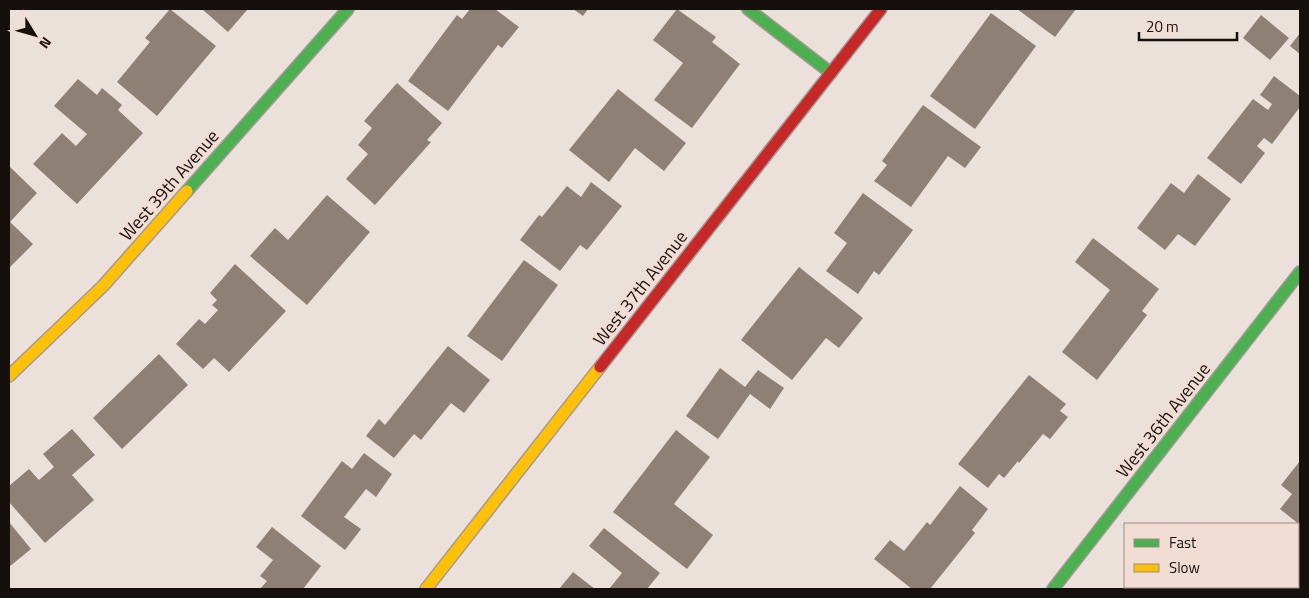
<svg xmlns="http://www.w3.org/2000/svg" width="1309" height="598" viewBox="0 0 1309 598" font-family="'Titillium Web',sans-serif">
	<style>
		.building { fill: #8f8075 }
		.lines { fill: none; stroke-linecap: round; stroke-linejoin: round }
		.fast-casing { stroke: #a29a96; stroke-width: 14 }
		.slow-casing { stroke: #a29a96; stroke-width: 14 }
		.jam-casing { stroke: #a29a96; stroke-width: 14 }
		.fast { stroke: #4caf50; stroke-width: 11 }
		.slow { stroke: #ffc107; stroke-width: 11 }
		.jam { stroke: #c62828; stroke-width: 11 }
		.labels { text-anchor: middle; dominant-baseline: central; stroke-width: 5; stroke-linejoin: round; paint-order: stroke }
		.street-label { font-size: 18px; fill: #16100d; stroke: #f2ddd5 }
	</style>
	<rect width="100%" height="100%" fill="#ece0db"/>
	<g class="building">
		<path d="M170,9L216,46L157,116L117,82L150,42L145,38Z"/>
		<path d="M202,9H248L228,32Z"/>
		<path d="M470,9H495L519,27L502,48L498,45L448,111L408,81L457,15L462,19Z"/>
		<path d="M573,9H588L583,16Z"/>
		<path d="M677,9L716,37L712,42L740,64L692,128L654,100L683,63L653,40Z"/>
		<path d="M1017,9H1076L1055,37Z"/>
		<path d="M991,13L1036,46L975,129L930,96Z"/>
		<path d="M1261,15L1289,38L1270,60L1243,38Z"/>
		<path d="M1300,33V54L1290,46Z"/>
		<path d="M1274,76L1300,96V107L1272,144L1264,138L1257,146L1265,153L1241,184L1207,158L1253,99L1268,110L1272,104L1260,95Z"/>
		<path d="M78,79L97,95L102,88L122,105L118,110L143,133L77,204L33,164L62,133L76,146L87,134L54,106Z"/>
		<path d="M397,83L442,123L427,140L431,142L375,205L346,179L368,154L358,145L372,128L364,121Z"/>
		<path d="M618,89L686,143L664,171L635,148L609,182L569,150Z"/>
		<path d="M923,105L981,147L965,168L948,156L911,207L874,181L887,165L882,161Z"/>
		<path d="M9,166L37,193L10,222L33,244L9,268Z"/>
		<path d="M1198,174L1231,199L1195,246L1178,234L1165,250L1137,228L1171,183L1184,193Z"/>
		<path d="M591,182L622,206L587,250L580,245L560,271L520,240L539,215L542,217L567,186L581,197Z"/>
		<path d="M863,193L913,230L879,275L874,271L858,294L826,271L847,243L834,233Z"/>
		<path d="M327,195L370,232L307,305L250,256L275,228L288,240Z"/>
		<path d="M1093,238L1159,289L1142,311L1147,315L1097,380L1062,352L1110,290L1075,262Z"/>
		<path d="M524,260L558,285L502,361L467,336Z"/>
		<path d="M235,264L286,311L229,372L214,358L203,369L176,344L199,319L205,324L218,310L212,305L217,300L210,293Z"/>
		<path d="M799,267L863,318L839,348L826,338L792,380L741,340Z"/>
		<path d="M448,346L490,380L464,413L451,403L421,440L414,434L394,458L366,436L379,419L385,425Z"/>
		<path d="M159,354L188,385L122,449L93,418Z"/>
		<path d="M720,368L745,387L758,370L784,388L770,409L750,394L718,439L686,416Z"/>
		<path d="M1029,375L1066,404L1060,411L1068,417L1050,439L1043,434L1019,463L1018,461L1004,478L999,474L988,488L958,464Z"/>
		<path d="M72,429L95,455L72,475L94,500L45,543L9,502V486L29,469L39,480L54,467L43,454Z"/>
		<path d="M676,430L710,457L674,504L713,535L687,569L613,512Z"/>
		<path d="M364,453L392,474L376,497L366,489L344,517L361,529L345,550L301,516L342,461L352,469Z"/>
		<path d="M1300,461V525L1280,509L1292,494L1281,485Z"/>
		<path d="M960,486L988,509L972,530L975,533L930,589H912L874,559L890,540L904,551L927,522L930,525Z"/>
		<path d="M9,522L31,549L9,567Z"/>
		<path d="M272,527L321,566L303,589H260L267,581L260,576L273,560L256,547Z"/>
		<path d="M604,528L660,573L647,589H609L622,573L589,546Z"/>
		<path d="M573,572L595,589H559Z"/>
		<path d="M1198,587H1255L1253,589H1196Z"/>
	</g>
	<g class="lines">
		<defs>
			<g id="fast">
				<path d="M748,9L831,73"/>
				<path d="M187,191L348,9"/>
				<path d="M1053,589L1300,272"/>
			</g>
			<g id="slow">
				<path d="M9,376L103,286L187,191"/>
				<path d="M426,589L600,367"/>
			</g>
			<path id="jam" d="M600,367L881,9"/>
		</defs>
		<use href="#fast" class="fast-casing"/>
		<use href="#slow" class="slow-casing"/>
		<use href="#jam" class="jam-casing"/>
		<use href="#fast" class="fast"/>
		<use href="#slow" class="slow"/>
		<use href="#jam" class="jam"/>
	</g>
	<g class="labels">
		<g class="street-label">
			<text transform="translate(169 185) rotate(-49)">West 39th Avenue</text>
			<text transform="translate(640 288) rotate(-52)">West 37th Avenue</text>
			<text transform="translate(1163 420) rotate(-52)">West 36th Avenue</text>
		</g>
	</g>
	<rect width="1309" height="598" fill="none" stroke="#16100d" stroke-width="20"/>
	<rect x="1124" y="523" width="175" height="65" fill="#f2ddd5" stroke="#9a8b85"/>
	<rect x="1134" y="539" width="25" height="8" fill="#4caf50" stroke="#9a8b85"/>
	<text x="1169" y="548" font-size="15" fill="#16100d">Fast</text>
	<rect x="1134" y="564" width="25" height="8" fill="#ffc107" stroke="#9a8b85"/>
	<text x="1169" y="573" font-size="15" fill="#16100d">Slow</text>
	<g transform="translate(35 35) rotate(127)" stroke="#f2ddd5" stroke-width="4" paint-order="stroke">
	<path d="M0-4L9 19L0 12L-9 19Z" fill="#16100d"/>
	<text y="-8" font-size="14" font-weight="bold" text-anchor="middle" fill="#16100d">N</text>
	</g>
	<path d="M1139 32v8h98v-8" fill="none" stroke="#16100d" stroke-width="2.5"/>
	<text x="1146" y="32" font-size="15" fill="#16100d" stroke="#f2ddd5" stroke-width="4" paint-order="stroke">20 m</text>
</svg>
